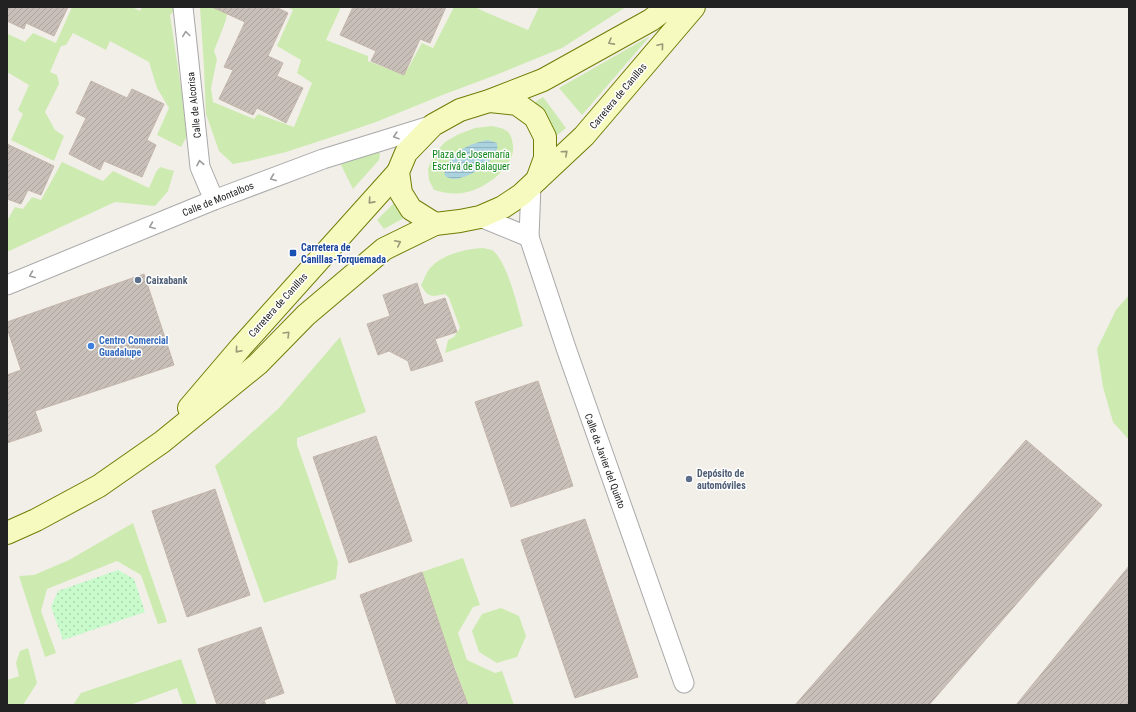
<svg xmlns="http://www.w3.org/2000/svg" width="1136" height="712" viewBox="0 0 1136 712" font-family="'Roboto Condensed',sans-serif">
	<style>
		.grass { fill: #cdebb0 }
		.park { fill: url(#park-dots) }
		.water { fill: url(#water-rules) }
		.building { fill: url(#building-hatch); stroke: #c4b6ab }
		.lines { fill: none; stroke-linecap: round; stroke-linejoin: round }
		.street-casing { stroke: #a9a9a9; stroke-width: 21 }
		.secondary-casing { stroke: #707d05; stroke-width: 24 }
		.street { stroke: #fff; stroke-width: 19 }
		.secondary { stroke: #f7fabf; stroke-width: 22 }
		.oneway { stroke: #9c9c9c }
		.oneway2 { stroke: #979978 }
		.transit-dot { fill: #1a4fb4; stroke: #fff; stroke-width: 1.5 }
		.service-dot { fill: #5c6f8a; stroke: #fff; stroke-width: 1.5 }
		.shop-dot { fill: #3f7fe0; stroke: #fff; stroke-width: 1.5 }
		.labels { text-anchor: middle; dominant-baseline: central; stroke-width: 3; stroke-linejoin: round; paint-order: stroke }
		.street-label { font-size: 10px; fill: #222; stroke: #fff }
		.park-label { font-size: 10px; fill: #0c8416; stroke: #fff }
		.transit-label { font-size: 10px; font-weight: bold; fill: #164399; stroke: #fff; text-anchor: start }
		.service-label { font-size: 10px; font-weight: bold; fill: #4e5e75; stroke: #fff; text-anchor: start }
		.shop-label { font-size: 10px; font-weight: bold; fill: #366cbe; stroke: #fff; text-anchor: start }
	</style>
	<defs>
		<pattern id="park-dots" width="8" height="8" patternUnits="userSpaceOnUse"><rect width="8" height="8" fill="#c8facc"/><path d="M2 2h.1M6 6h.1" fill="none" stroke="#acd6af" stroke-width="1.8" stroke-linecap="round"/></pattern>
		<pattern id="water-rules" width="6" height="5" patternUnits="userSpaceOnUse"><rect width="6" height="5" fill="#aad3df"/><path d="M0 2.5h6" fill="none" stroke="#92b5bf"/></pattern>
		<pattern id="building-hatch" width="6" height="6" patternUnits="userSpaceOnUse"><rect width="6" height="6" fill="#c7bfb8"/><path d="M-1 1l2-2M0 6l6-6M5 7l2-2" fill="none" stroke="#aba49e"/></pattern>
	</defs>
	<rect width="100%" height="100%" fill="#f2efe9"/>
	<g class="grass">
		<path d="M72,7H132L140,11L142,7H175V10L170,15L188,134L181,147L157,135L169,108L157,88L149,62L110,41L106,50L73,33L66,45L61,46L50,72L57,75L59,84L45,112L55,130L64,136L54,161L11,140L23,114L18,110L29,85L7,72V37L8,34L25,42L33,33L56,43Z"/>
		<path d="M200,7H228L226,20L214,51L217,59L211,88L213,102L254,119L258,114L294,127L312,83L297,73L301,60L277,46L293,10L287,7H341L326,40L368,56V61L404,75L422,43L433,48L454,7H475L483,11L528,30L539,7H626L562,48L496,75L445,94L376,122L341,134L286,152L249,161L233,164L219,151L206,114L204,68Z"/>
		<path d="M650,36L582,115L559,88Z"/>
		<path d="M543,97L566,128L556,136L542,110L535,102Z"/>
		<path d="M492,126C496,127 503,128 507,131C511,134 512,140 513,145C516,166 486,188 467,192C455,195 445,193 434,190L429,180L428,169L434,154L445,142L459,134L475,128Z"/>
		<path d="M376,150L380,154L379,160L353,189L340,163Z"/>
		<path d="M62,162L103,181L113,171L149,188L156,172L160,167L174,171L168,191L155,206L115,202L7,252V221L15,207L23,209L32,197L41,200Z"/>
		<path d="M394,203L404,218L384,229L377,220Z"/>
		<path d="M483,248C486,249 490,249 492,250C507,260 518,308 523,326L445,353L448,340L454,337L460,328L449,298L445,294C432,297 428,298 421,285C424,280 426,273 430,268C443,254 465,249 483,248Z"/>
		<path d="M1129,295V440L1113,422L1103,387L1097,349L1116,310Z"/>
		<path d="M340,337L366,412L297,438V445L338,562L336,579L264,603L215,466L279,408Z"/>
		<path d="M133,523L167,622L158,624L141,575L117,561L47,589L41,611L56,653L45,657L19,576L34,575L69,560Z"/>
		<path d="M463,558L480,605L473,607L458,633L467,660L495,673L502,671L514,705H468L454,665L435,671L444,638L422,572Z"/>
		<path d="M501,608L519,616L526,636L517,657L497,663L479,652L472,631L482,614Z"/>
		<path d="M28,648L37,683L23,705H7V680L19,676L16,663L20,651Z"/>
		<path d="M181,659L197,705H183L177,688L130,705H73L81,693Z"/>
	</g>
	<path class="park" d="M118,570L134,579L145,612L63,640L51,607L58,591Z"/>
	<path class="water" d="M488,140L497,143C497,145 498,147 497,149C495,162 467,179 454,179C451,179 447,177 445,176L444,169C455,151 467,144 488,140Z"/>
	<g class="building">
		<path d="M7,7H68L54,36L26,23L24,29L7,21Z"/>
		<path d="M212,7H276L288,13L268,56L283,63L277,76L303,88L286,123L257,108L253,115L219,99L233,70L224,67L245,22Z"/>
		<path d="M353,7H446L430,43L420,39L404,75L371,61L376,51L340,35Z"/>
		<path d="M91,81L127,98L132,89L164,104L147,140L156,145L142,177L104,161L100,170L69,154L86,118L76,113Z"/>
		<path d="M7,144L54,166L41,195L28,190L21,204L7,199Z"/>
		<path d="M144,274L174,365L35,411L42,431L7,443V375L21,370L7,328V322Z"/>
		<path d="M417,283L424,305L445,298L457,332L435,339L443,361L411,371L408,361L389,351L378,355L367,324L390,316L383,295Z"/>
		<path d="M538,381L573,486L511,507L475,402Z"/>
		<path d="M376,436L412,541L349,563L313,457Z"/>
		<path d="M1026,440L1102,505L929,705H795Z"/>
		<path d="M215,489L250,595L187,617L152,511Z"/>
		<path d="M585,519L638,677L575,698L521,540Z"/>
		<path d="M1129,566V705H1016Z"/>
		<path d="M422,572L453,665L468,705H397L360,595Z"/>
		<path d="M261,627L284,693L264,700L266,705H217L198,649Z"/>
	</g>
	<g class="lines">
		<defs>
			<g id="street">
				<path d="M183,7L187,44L200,167L214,200"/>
				<path d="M480,217L529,237L531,185"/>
				<path d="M529,237L566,348L684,683"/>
				<path d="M7,285L214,200L323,159L433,125"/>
			</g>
			<g id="secondary">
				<path d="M668,7L651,20L543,80L489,101L460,110L433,125L406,153L398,172L401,193L411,209L435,224L460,221L480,217L503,207L521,195L584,136L694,7"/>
				<path d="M490,101L517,104L535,117L545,137V158L537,180"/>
				<path d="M189,408L241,347L398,172"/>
				<path d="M7,533L36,520L99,486L162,442L258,364L306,315L384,249L435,224"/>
			</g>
		</defs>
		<use href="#street" class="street-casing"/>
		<use href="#secondary" class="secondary-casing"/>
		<use href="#street" class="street"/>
		<use href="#secondary" class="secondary"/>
	</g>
	<defs><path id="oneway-chevron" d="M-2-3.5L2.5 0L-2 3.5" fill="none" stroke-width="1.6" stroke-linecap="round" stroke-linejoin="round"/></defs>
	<g class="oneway">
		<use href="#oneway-chevron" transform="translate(186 34) rotate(-98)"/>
		<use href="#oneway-chevron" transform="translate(396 136) rotate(163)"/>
		<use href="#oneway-chevron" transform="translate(200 163) rotate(-101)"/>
		<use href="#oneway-chevron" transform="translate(273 178) rotate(159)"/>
		<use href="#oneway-chevron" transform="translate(152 226) rotate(158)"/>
		<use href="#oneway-chevron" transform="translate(32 275) rotate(158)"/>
	</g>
	<g class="oneway2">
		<use href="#oneway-chevron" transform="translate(611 42) rotate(151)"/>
		<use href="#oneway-chevron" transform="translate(661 46) rotate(-50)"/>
		<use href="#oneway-chevron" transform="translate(565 153) rotate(-42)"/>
		<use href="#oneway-chevron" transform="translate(371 201) rotate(132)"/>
		<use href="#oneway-chevron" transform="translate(398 243) rotate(-26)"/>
		<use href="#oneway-chevron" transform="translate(287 334) rotate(-45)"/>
		<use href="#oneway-chevron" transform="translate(238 350) rotate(131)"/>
	</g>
	<rect class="transit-dot" x="289" y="249" width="8" height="8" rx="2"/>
	<g class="service-dot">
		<circle cx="138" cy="280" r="4"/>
		<circle cx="689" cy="479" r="4"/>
	</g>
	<circle class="shop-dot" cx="91" cy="346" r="4"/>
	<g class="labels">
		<g class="street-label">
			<text transform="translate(618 96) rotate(-50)">Carretera de Canillas</text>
			<text transform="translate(194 105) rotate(-96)">Calle de Alcorisa</text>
			<text transform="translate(218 199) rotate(-22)">Calle de Montalbos</text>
			<text transform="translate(278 305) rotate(-48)">Carretera de Canillas</text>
			<text transform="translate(605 461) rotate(70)">Calle de Javier del Quinto</text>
		</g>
		<g class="park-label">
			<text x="471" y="154">Plaza de Josemaría<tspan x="471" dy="12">Escrivá de Balaguer</tspan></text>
		</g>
		<g class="transit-label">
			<text x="301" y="247">Carretera de<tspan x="301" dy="12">Canillas-Torquemada</tspan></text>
		</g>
		<g class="service-label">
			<text x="146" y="280">Caixabank</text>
			<text x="697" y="473">Depósito de<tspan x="697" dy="12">automóviles</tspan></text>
		</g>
		<g class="shop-label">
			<text x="99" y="340">Centro Comercial<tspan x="99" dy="12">Guadalupe</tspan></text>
		</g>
	</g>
	<rect width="1136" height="712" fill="none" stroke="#222222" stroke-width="16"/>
</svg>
